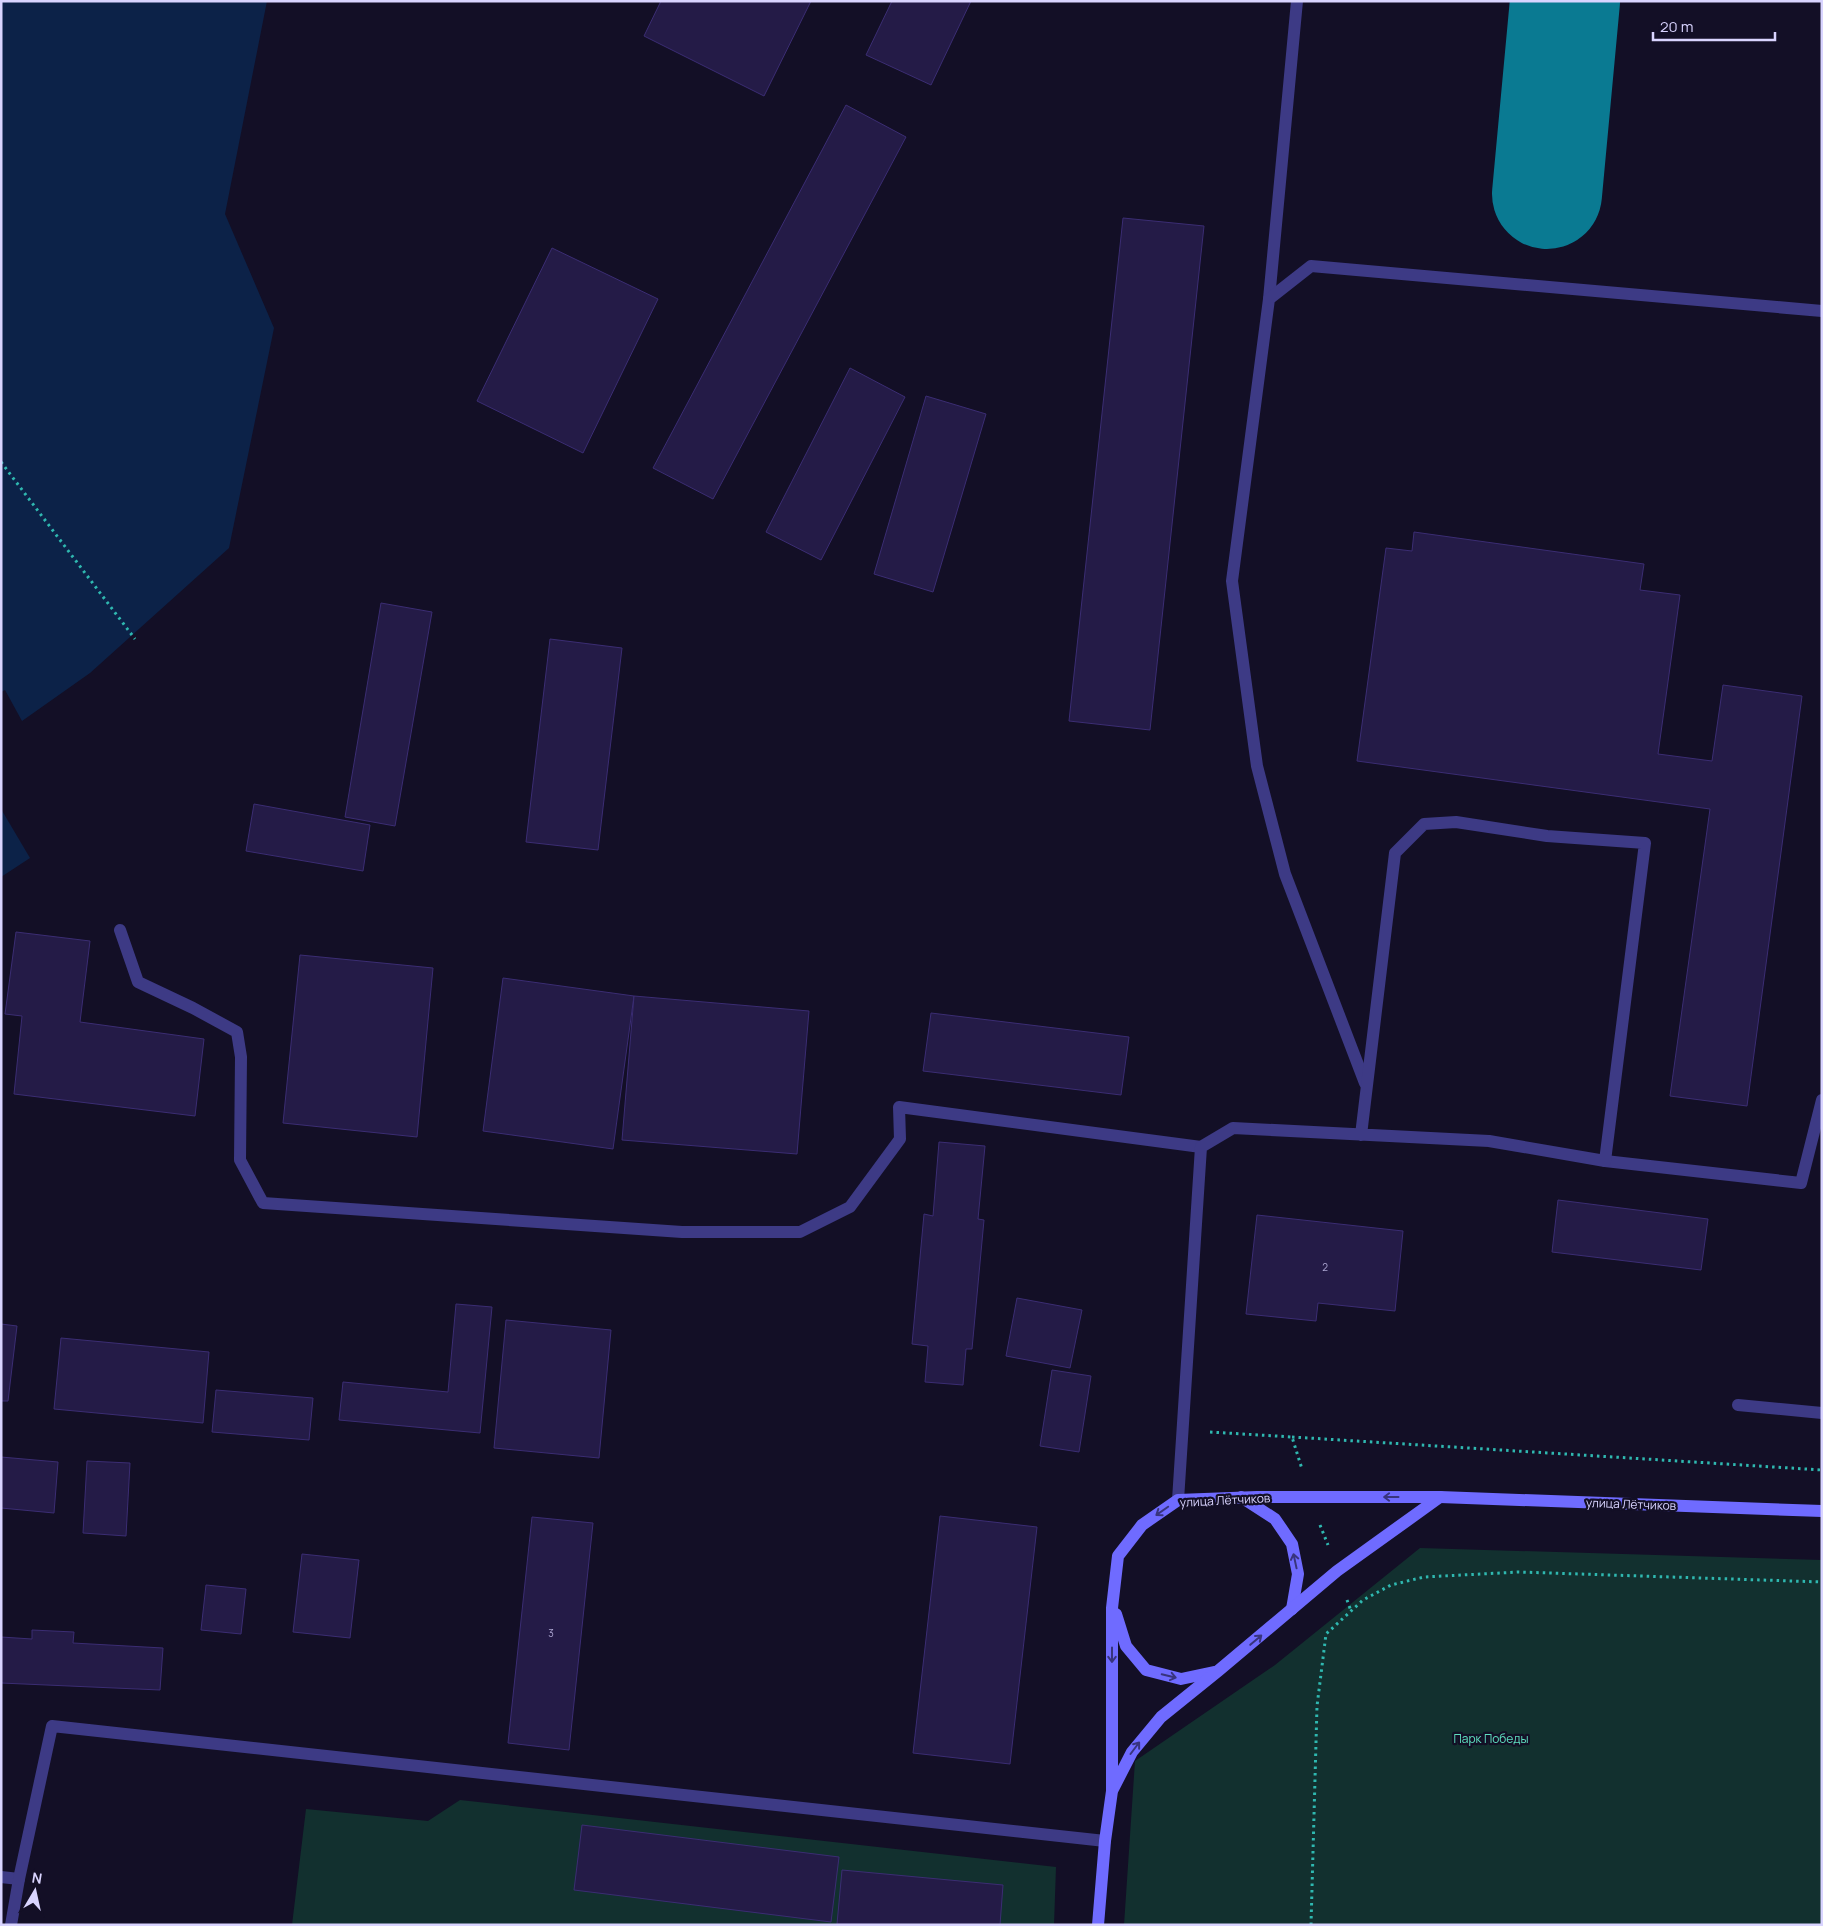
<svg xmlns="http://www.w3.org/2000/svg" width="1823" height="1926" viewBox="0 0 1823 1926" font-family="Manrope,sans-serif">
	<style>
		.green { fill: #12302f }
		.water { fill: #0c2248 }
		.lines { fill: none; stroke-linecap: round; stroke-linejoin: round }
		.taxiway { stroke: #0a7a92; stroke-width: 110 }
		.building { fill: #241b47; stroke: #3b2d73 }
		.path { stroke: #2fb8b0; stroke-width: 3; stroke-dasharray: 2.5 4; stroke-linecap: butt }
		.lane { stroke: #3d3a85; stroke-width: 12 }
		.secondary { stroke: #6f6bff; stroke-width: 12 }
		.oneway { stroke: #38347d }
		.labels { text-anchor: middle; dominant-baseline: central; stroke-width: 4.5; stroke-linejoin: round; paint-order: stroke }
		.number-label { font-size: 10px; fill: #aca6d1 }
		.street-label { font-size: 12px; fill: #d9d4ff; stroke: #130f26 }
		.park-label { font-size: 12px; fill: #5fe0c0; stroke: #130f26 }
	</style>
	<rect width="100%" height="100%" fill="#130f26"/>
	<g class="green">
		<path d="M1420,1548L1822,1560V1925H1124L1135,1761L1275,1665Z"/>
		<path d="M460,1800L1056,1867L1054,1925H292L306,1809L428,1821Z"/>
	</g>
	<g class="water">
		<path d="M1,1H267L225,214L274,328L229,548L90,673L22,721L5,690L1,692Z"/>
		<path d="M1,809L30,858L1,877Z"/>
	</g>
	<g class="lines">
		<path class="taxiway" d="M1547,194L1565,1"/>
	</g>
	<g class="building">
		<path d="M661,1H811L764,96L644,36Z"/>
		<path d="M892,1H971L931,85L866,55Z"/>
		<path d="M846,105L906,137L713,499L653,468Z"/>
		<path d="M1123,218L1204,226L1150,730L1069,721Z"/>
		<path d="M552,248L658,299L583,453L477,401Z"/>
		<path d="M850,368L905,397L821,560L766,532Z"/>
		<path d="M926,396L986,414L933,592L874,574Z"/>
		<path d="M1414,532L1644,564L1640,590L1680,595L1658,754L1712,761L1723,685L1802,696L1747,1106L1670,1096L1710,809L1357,761L1386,548L1412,551Z"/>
		<path d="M381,603L432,612L395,826L345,817Z"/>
		<path d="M550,639L622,648L598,850L526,842Z"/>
		<path d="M254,804L370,825L363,871L246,851Z"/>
		<path d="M16,932L90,941L80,1022L204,1039L195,1116L14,1094L22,1016L5,1014Z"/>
		<path d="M300,955L433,968L417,1137L283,1123Z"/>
		<path d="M503,978L634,996L613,1149L483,1131Z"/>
		<path d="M634,996L809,1011L797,1154L622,1140Z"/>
		<path d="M931,1013L1129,1037L1121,1095L923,1071Z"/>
		<path d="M939,1142L985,1146L978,1219L984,1220L972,1349H966L963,1385L925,1382L928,1346L912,1344L924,1214L933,1216Z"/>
		<path d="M1558,1200L1708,1219L1701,1270L1552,1252Z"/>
		<path d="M1257,1215L1403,1231L1395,1311L1318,1303L1316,1321L1246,1314Z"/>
		<path d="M1017,1298L1082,1310L1070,1368L1006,1356Z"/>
		<path d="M456,1304L492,1307L480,1433L339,1420L343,1382L448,1392Z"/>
		<path d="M506,1320L611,1330L599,1458L494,1448Z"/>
		<path d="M1,1324L17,1326L8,1401H1Z"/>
		<path d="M61,1338L209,1352L203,1423L54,1409Z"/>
		<path d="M1052,1370L1091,1376L1079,1452L1040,1446Z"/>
		<path d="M216,1390L313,1398L309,1440L212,1432Z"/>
		<path d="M1,1457L58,1462L54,1513L1,1508Z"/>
		<path d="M87,1461L130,1463L126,1536L83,1533Z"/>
		<path d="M940,1516L1037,1527L1010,1764L913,1753Z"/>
		<path d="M532,1517L593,1523L569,1750L508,1743Z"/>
		<path d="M302,1554L359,1560L350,1638L293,1632Z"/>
		<path d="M206,1585L246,1589L241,1634L201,1630Z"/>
		<path d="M32,1630L74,1632L73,1643L163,1648L160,1690L1,1683V1637L32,1639Z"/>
		<path d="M582,1825L839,1857L831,1922L574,1890Z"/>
		<path d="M842,1870L1003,1885L1000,1925L837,1924Z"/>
	</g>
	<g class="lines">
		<g class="path">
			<path d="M1,462L135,639"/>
			<path d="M1210,1432L1292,1437L1302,1469"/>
			<path d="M1292,1437L1822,1470"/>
			<path d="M1320,1525L1328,1545"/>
			<path d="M1347,1600L1351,1611"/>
			<path d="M1311,1925L1317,1706L1326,1634L1363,1600L1391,1585L1424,1577L1519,1572L1822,1582"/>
		</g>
		<g class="lane">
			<path d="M1269,299L1297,1"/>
			<path d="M120,930L138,982L193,1008L237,1032L241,1057L240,1160L263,1203L682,1232H800L850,1207L900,1139L899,1107L1201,1147"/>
			<path d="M1365,1083L1285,874L1257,766L1232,581L1269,299L1311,266L1822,311"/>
			<path d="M1605,1161L1801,1183L1822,1100"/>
			<path d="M1738,1405L1822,1413"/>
			<path d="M1178,1500L1201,1147L1233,1128L1489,1141L1605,1161L1645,843L1547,836L1456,822L1424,824L1395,853L1361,1135"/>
			<path d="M1,1877L19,1879"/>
			<path d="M11,1925L19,1879L52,1726L1105,1841"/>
		</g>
		<g class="secondary">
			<path d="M1241,1497L1275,1519L1292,1544L1298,1574L1292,1609"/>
			<path d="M1116,1614L1126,1646L1146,1670L1181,1679L1214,1672"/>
			<path d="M1113,1789L1132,1752L1161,1717L1218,1671L1337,1571L1440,1497"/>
			<path d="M1098,1925L1105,1841L1112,1791V1608L1118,1556L1142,1525L1178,1500L1257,1497H1440L1822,1511"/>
		</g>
	</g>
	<defs><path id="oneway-shaft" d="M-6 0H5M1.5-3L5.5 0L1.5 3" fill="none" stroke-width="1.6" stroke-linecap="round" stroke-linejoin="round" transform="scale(1.25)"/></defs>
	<g class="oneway">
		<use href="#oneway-shaft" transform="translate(1391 1497) rotate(180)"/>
		<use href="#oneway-shaft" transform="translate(1162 1511) rotate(145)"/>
		<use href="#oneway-shaft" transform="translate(1295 1561) rotate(-102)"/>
		<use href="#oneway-shaft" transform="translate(1256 1640) rotate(-40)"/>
		<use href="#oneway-shaft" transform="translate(1112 1655) rotate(90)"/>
		<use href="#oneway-shaft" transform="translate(1169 1676) rotate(14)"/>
		<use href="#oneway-shaft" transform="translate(1135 1748) rotate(-53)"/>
	</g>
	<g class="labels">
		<g class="number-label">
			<text x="1325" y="1267">2</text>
			<text x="551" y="1633">3</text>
		</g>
		<g class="street-label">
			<text transform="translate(1225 1500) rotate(-3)">улица Лётчиков</text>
			<text transform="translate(1631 1504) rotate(2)">улица Лётчиков</text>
		</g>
		<g class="park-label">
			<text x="1491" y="1738">Парк Победы</text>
		</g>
	</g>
	<rect width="1823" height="1926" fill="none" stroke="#d9d4ff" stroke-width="5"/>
	<g transform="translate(35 1891) rotate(9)" stroke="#130f26" stroke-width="4" paint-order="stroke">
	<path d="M0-4L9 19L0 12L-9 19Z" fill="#d9d4ff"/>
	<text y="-8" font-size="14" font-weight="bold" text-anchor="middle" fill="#d9d4ff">N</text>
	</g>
	<path d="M1653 32v8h122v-8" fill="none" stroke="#d9d4ff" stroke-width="2.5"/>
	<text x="1660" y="32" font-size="15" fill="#d9d4ff" stroke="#130f26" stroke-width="4" paint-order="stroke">20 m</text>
</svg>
